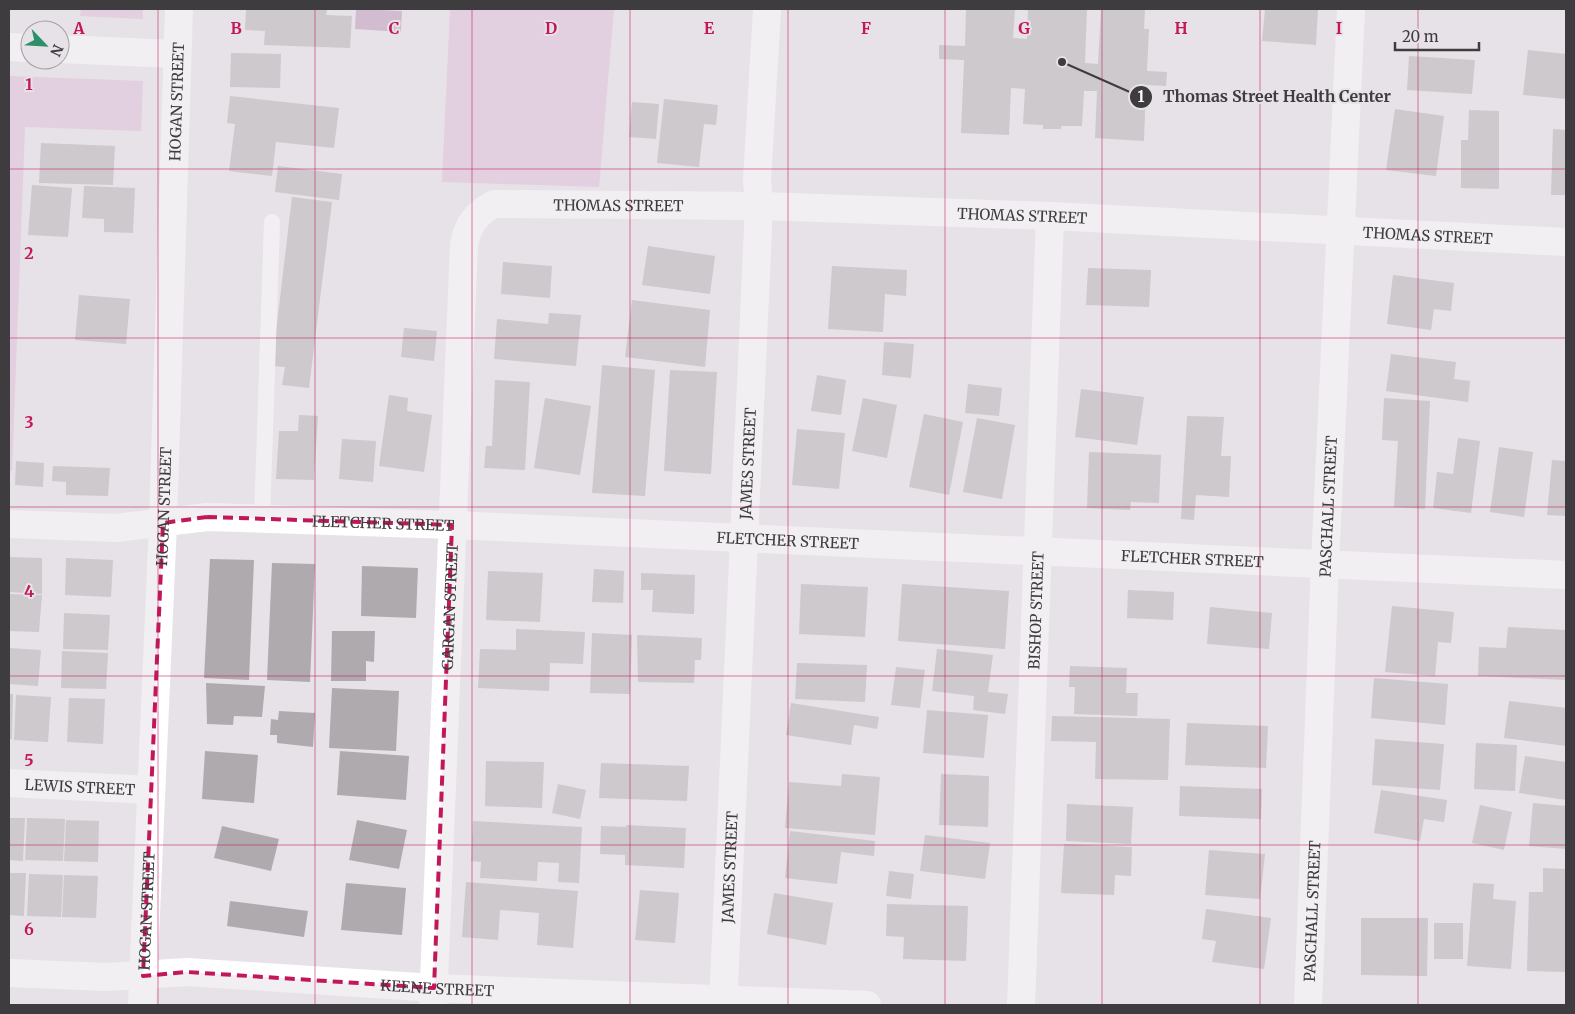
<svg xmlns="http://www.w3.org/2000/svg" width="1575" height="1014" viewBox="0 0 1575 1014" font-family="Merriweather,serif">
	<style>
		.green { fill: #dbb8d6 }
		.water { fill: #b78fb3 }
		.building { fill: #afaaae }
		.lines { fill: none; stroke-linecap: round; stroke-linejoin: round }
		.service { stroke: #fff; stroke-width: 16 }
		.minor { stroke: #fff; stroke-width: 28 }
		.secondary { stroke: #fff; stroke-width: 28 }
		.marked { fill: none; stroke: #c2185b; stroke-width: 4; stroke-dasharray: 10 6; stroke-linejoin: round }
		.grid { fill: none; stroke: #c2185b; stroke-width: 1; stroke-opacity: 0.55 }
		.labels { text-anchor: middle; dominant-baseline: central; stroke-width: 4; stroke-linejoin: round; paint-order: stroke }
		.street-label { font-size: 15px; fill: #3e3c3e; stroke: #e7e2e7 }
		.grid-label { font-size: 16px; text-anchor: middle; font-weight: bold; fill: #c2185b; stroke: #e7e2e7; stroke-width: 4; stroke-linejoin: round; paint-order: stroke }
		.leader { fill: none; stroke: #3e3c3e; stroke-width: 2 }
		.callout-dot { fill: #3e3c3e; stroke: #e7e2e7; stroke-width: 2 }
		.mark-label { font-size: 15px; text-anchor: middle; font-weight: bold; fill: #fff }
		.callout-label { font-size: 16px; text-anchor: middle; font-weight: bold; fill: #3e3c3e; stroke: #e7e2e7; stroke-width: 4; stroke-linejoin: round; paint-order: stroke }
	</style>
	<rect width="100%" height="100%" fill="#e7e2e7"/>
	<g class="green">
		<path d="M81,9H143V19L80,16Z"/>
		<path d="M450,9H614L599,187L442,182Z"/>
		<path d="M9,76L143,81L141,131L25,127L12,471H9Z"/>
	</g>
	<path class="water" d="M356,9L402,11L401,32L355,29Z"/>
	<g class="building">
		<path d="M246,9L327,10L326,15L352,16L350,48L264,45L265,31L245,30Z"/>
		<path d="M966,9H1015L1013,38L1027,39L1028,9H1087L1085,63L1098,64L1101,9H1145L1144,29H1149L1147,71L1167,72L1166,86L1146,85L1144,141L1095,138L1097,91H1084L1082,126H1061V129H1043V125L1023,124L1025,89L1011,88L1009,135L961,133L964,60L939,59V45L965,46Z"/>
		<path d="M1265,9H1318L1316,45L1262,41Z"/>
		<path d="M1528,50L1566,54V99L1523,95Z"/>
		<path d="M231,53L281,54L280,88L230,87Z"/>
		<path d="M1409,56L1475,60L1472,94L1407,90Z"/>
		<path d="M230,96L339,108L334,148L276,142L272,176L229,171L235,124L227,123Z"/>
		<path d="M664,99L718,105L716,125L704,124L699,167L657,163Z"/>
		<path d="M632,102L659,104L656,139L629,137Z"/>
		<path d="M1395,109L1444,116L1436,176L1386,170Z"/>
		<path d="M1469,110L1499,111V189L1461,188V140H1468Z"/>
		<path d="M1553,129L1566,130V195H1551Z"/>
		<path d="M41,143L115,146L113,185L39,183Z"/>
		<path d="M278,166L342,174L339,200L275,192Z"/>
		<path d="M32,185L72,188L68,237L28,235Z"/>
		<path d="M84,186L135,188L133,233L104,232V219L82,218Z"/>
		<path d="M292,197L332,202L309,388L282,385L285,367L272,366Z"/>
		<path d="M648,246L715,256L710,294L642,285Z"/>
		<path d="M503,262L552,266L550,298L501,294Z"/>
		<path d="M832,266L907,270L906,296L885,294L883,332L828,329Z"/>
		<path d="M1088,268L1151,270L1149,307L1086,305Z"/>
		<path d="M1393,275L1454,283L1451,311L1434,309L1431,330L1387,324Z"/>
		<path d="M79,295L130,299L126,344L75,340Z"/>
		<path d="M632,300L710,310L705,367L625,357Z"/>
		<path d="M549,313L581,315L576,366L494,359L497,319L548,324Z"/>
		<path d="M404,328L437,331L434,361L401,357Z"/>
		<path d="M884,342L914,344L911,378L882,375Z"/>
		<path d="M1391,354L1456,362L1454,379L1470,381L1468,402L1386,391Z"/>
		<path d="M602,365L655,370L645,496L592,493Z"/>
		<path d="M670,370L717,372L711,474L664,471Z"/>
		<path d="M817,375L846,380L841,415L811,411Z"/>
		<path d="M495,380L530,382L525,470L484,468L486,446H492Z"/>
		<path d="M968,384L1002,388L999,416L965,413Z"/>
		<path d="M1081,389L1144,397L1137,445L1075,437Z"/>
		<path d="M389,395L408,398L407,411L432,415L424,472L379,466Z"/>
		<path d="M545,398L591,406L580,475L534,468Z"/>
		<path d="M863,398L897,405L887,458L852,451Z"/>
		<path d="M1384,398L1430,401L1425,509L1394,507L1398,441L1382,440Z"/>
		<path d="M924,414L963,422L949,495L909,487Z"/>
		<path d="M299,415L318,416L314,480L276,479L279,431H298Z"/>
		<path d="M1187,416L1224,417L1221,456H1231L1229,497L1196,495L1194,520L1181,519Z"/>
		<path d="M977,418L1015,425L1002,499L963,492Z"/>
		<path d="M797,429L845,433L839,489L792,485Z"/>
		<path d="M1458,438L1480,441L1471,513L1433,508L1437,472L1453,474Z"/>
		<path d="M342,439L376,441L373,482L339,479Z"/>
		<path d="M1499,447L1533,452L1524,517L1490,512Z"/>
		<path d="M1089,452L1161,455L1159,503L1131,502L1130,510L1087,508Z"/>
		<path d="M1552,460L1566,461V516L1547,515Z"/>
		<path d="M16,461L44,463L43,487L15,485Z"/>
		<path d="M53,466L110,468L108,496L66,495V482L52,481Z"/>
		<path d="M9,557L42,558V594L9,592Z"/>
		<path d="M66,558L113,560L111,597L65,595Z"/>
		<path d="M210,559L254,560L249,680L204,678Z"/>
		<path d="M272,563L315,564L310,682L267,680Z"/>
		<path d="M362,566L418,568L416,618L361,616Z"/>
		<path d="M594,569L624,571L623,603L592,602Z"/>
		<path d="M488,571L543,573L540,622L486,620Z"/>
		<path d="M641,573L695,575L694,614L652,612L653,590H641Z"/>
		<path d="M801,584L868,587L865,637L799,634Z"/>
		<path d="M902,584L1009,591L1005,649L898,641Z"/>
		<path d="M1128,590L1174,592L1173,620L1127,618Z"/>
		<path d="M9,594L42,595L39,632L9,631Z"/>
		<path d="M1392,606L1454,612L1451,643L1438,642L1435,676L1385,672Z"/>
		<path d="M1210,607L1272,613L1269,649L1207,644Z"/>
		<path d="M64,613L110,615L108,650L63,649Z"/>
		<path d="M1508,627L1566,630V680L1478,676L1479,647L1506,648Z"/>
		<path d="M516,629L585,632L583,664L550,663L549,691L478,688L480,649L516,650Z"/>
		<path d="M332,631H375L374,662L366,661V681H331Z"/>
		<path d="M592,633L632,635L630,694L590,693Z"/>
		<path d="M637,635L702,638L701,660H695L694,683L638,682Z"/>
		<path d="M9,648L41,650L38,686L9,684Z"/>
		<path d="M937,649L993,655L988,692L1008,694L1005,714L973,710L974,696L932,691Z"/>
		<path d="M62,651L108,653L106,689L61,688Z"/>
		<path d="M797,663L867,665L865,702L795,699Z"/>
		<path d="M1070,666L1127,668L1126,693H1138L1137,716L1074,714L1075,687H1069Z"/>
		<path d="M896,667L925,670L920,708L891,705Z"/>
		<path d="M1374,678L1448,684L1445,725L1371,718Z"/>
		<path d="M206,683L265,686L262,717L234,716L233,725L207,724Z"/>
		<path d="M332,688L399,691L396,751L329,748Z"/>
		<path d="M9,694H13L12,739H9Z"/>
		<path d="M16,695L51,697L48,742L14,740Z"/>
		<path d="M69,698L105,699L103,744L67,742Z"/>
		<path d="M1509,701L1566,708V746L1504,738Z"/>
		<path d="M791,703L879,717L877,729L854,725L851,745L786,735Z"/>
		<path d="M927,710L988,715L984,758L923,753Z"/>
		<path d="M279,711L315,713L313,747L277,743V735H270L271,719L278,720Z"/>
		<path d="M1052,716L1170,719L1168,780L1095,779L1096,742L1051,741Z"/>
		<path d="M1187,723L1268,726L1266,768L1185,765Z"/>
		<path d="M1375,739L1444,744L1440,790L1372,785Z"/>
		<path d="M1476,743L1517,745L1515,791L1474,789Z"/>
		<path d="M205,751L258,755L254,803L202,799Z"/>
		<path d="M340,751L409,756L406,800L337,795Z"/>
		<path d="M1525,756L1566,762V800L1519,793Z"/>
		<path d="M486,761L544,762L542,808L485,806Z"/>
		<path d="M601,763L689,766L687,801L599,798Z"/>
		<path d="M842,774L880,777L875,835L785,828L789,782L841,786Z"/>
		<path d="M941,774L989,776L988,827L939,825Z"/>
		<path d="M558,784L586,790L580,819L552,813Z"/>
		<path d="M1180,786L1262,789L1261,819L1179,816Z"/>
		<path d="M1381,790L1447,800L1444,822L1424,819L1420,841L1374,833Z"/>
		<path d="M1533,803L1566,806V849L1529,846Z"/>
		<path d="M1067,804L1133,807L1131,844L1066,841Z"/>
		<path d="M1480,805L1512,812L1504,850L1472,843Z"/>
		<path d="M9,818H25L23,861L9,860Z"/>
		<path d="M27,818L65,819L63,861L25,860Z"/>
		<path d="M66,820L99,821L98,862L64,861Z"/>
		<path d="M357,820L407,830L399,869L349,860Z"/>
		<path d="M473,821L582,827L579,883L558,882L559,863L538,862L537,881L480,878L481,862L471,861Z"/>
		<path d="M626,825L686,828L684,868L625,865V855L600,854L601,826L626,827Z"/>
		<path d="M222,826L279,839L271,871L214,858Z"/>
		<path d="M790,831L875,841L874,856L841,852L837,884L785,878Z"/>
		<path d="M925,835L990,843L985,879L920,871Z"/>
		<path d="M1064,844L1132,847L1131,876L1115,875L1114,895L1061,893Z"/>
		<path d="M1209,850L1265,854L1260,899L1205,895Z"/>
		<path d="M1543,868L1566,869V972L1527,971L1529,892H1543Z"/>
		<path d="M889,871L914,874L911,899L886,896Z"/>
		<path d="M9,873H26L24,916L9,915Z"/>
		<path d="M29,874L63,875L61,917L27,916Z"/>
		<path d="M64,875L98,876L96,918L62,917Z"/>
		<path d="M466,882L578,891L573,948L537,945L539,913L500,910L498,940L462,937Z"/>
		<path d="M346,883L406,888L402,935L341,930Z"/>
		<path d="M1473,883L1494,884L1493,899L1516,901L1511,969L1467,966Z"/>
		<path d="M640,890L679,893L675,943L635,940Z"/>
		<path d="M774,893L833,903L826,945L767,934Z"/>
		<path d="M230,901L308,911L304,937L227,926Z"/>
		<path d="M887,904L968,906L966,961L903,959L904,937L886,936Z"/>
		<path d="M1206,909L1271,918L1264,969L1212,962L1216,941L1202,939Z"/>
		<path d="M1361,918H1428L1427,976L1361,975Z"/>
		<rect x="1434" y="923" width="29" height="36"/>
	</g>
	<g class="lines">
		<path class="service" d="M262,519L272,222"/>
		<g class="minor">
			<path d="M9,47L30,48"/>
			<path d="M60,49L176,54"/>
			<path id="s1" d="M9,524L116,528L207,517L452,525L1566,575"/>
			<path id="s2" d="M9,783L151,790"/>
			<path id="s3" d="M9,973L107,977L187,972L434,988L867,1005"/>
			<path id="s4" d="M433,1005L464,244C468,224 477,213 494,204L759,206L1050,216L1566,242"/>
			<path id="s5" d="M723,1005L759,206L757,180L767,10"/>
			<path id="s6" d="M1021,1005L1050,216"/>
			<path id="s7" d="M1308,1005L1325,563L1351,9"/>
		</g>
		<path class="secondary" id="s8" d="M142,1005L163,523L179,9"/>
	</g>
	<path d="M0 0H1575V1014H0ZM207,517L452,525L434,988L187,972L143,976L163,523Z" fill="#e7e2e7" fill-opacity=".55" fill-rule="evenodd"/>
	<path class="marked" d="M207,517L452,525L434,988L187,972L143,976L163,523Z"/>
	<path class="grid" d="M158,9V1005M315,9V1005M472,9V1005M630,9V1005M788,9V1005M945,9V1005M1102,9V1005M1260,9V1005M1418,9V1005M9,169H1566M9,338H1566M9,507H1566M9,676H1566M9,845H1566"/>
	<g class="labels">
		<g class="street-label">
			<text stroke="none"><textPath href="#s8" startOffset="904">HOGAN STREET</textPath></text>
			<text stroke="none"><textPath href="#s4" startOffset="938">THOMAS STREET</textPath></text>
			<text stroke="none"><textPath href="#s4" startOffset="1342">THOMAS STREET</textPath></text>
			<text stroke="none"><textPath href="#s4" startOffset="1748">THOMAS STREET</textPath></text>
			<text stroke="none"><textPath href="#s5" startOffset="542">JAMES STREET</textPath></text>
			<text stroke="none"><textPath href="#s8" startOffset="499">HOGAN STREET</textPath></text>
			<text stroke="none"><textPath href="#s7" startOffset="499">PASCHALL STREET</textPath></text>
			<text stroke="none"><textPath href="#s1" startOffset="375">FLETCHER STREET</textPath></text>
			<text stroke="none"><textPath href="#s1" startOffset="780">FLETCHER STREET</textPath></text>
			<text stroke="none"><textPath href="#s1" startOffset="1185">FLETCHER STREET</textPath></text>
			<text stroke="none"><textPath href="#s4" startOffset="399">GARGAN STREET</textPath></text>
			<text stroke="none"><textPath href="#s6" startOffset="395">BISHOP STREET</textPath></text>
			<text stroke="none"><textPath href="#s2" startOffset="71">LEWIS STREET</textPath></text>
			<text stroke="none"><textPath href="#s5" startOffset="138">JAMES STREET</textPath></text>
			<text stroke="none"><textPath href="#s8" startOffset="94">HOGAN STREET</textPath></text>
			<text stroke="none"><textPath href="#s7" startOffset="94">PASCHALL STREET</textPath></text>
			<text stroke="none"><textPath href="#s3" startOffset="429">KEENE STREET</textPath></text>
		</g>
	</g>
	<g class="grid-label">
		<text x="79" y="34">A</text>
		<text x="236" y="34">B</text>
		<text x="394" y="34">C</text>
		<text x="551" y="34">D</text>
		<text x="709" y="34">E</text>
		<text x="866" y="34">F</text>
		<text x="1024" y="34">G</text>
		<text x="1181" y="34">H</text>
		<text x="1339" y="34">I</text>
		<text x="29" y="90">1</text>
		<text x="29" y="259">2</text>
		<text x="29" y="428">3</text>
		<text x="29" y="597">4</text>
		<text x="29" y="766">5</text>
		<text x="29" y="935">6</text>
	</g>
	<path class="leader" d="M1062 62L1141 97"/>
	<g class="callout-dot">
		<circle cx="1062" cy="62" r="5"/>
		<circle cx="1141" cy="97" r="12"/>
	</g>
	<g class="mark-label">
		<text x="1141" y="102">1</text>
	</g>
	<g class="callout-label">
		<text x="1277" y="102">Thomas Street Health Center</text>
	</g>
	<rect width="1575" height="1014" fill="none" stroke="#3e3c3e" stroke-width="20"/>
	<g transform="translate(45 45) rotate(115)"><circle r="24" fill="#e7e2e7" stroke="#a3a0a3"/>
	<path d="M0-4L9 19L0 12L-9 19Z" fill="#2e906a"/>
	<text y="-8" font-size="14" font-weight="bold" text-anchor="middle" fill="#3e3c3e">N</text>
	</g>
	<path d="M1395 42v8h84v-8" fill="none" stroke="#3e3c3e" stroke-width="2.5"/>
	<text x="1402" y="42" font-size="15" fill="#3e3c3e" stroke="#e7e2e7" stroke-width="4" paint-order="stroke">20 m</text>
</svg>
